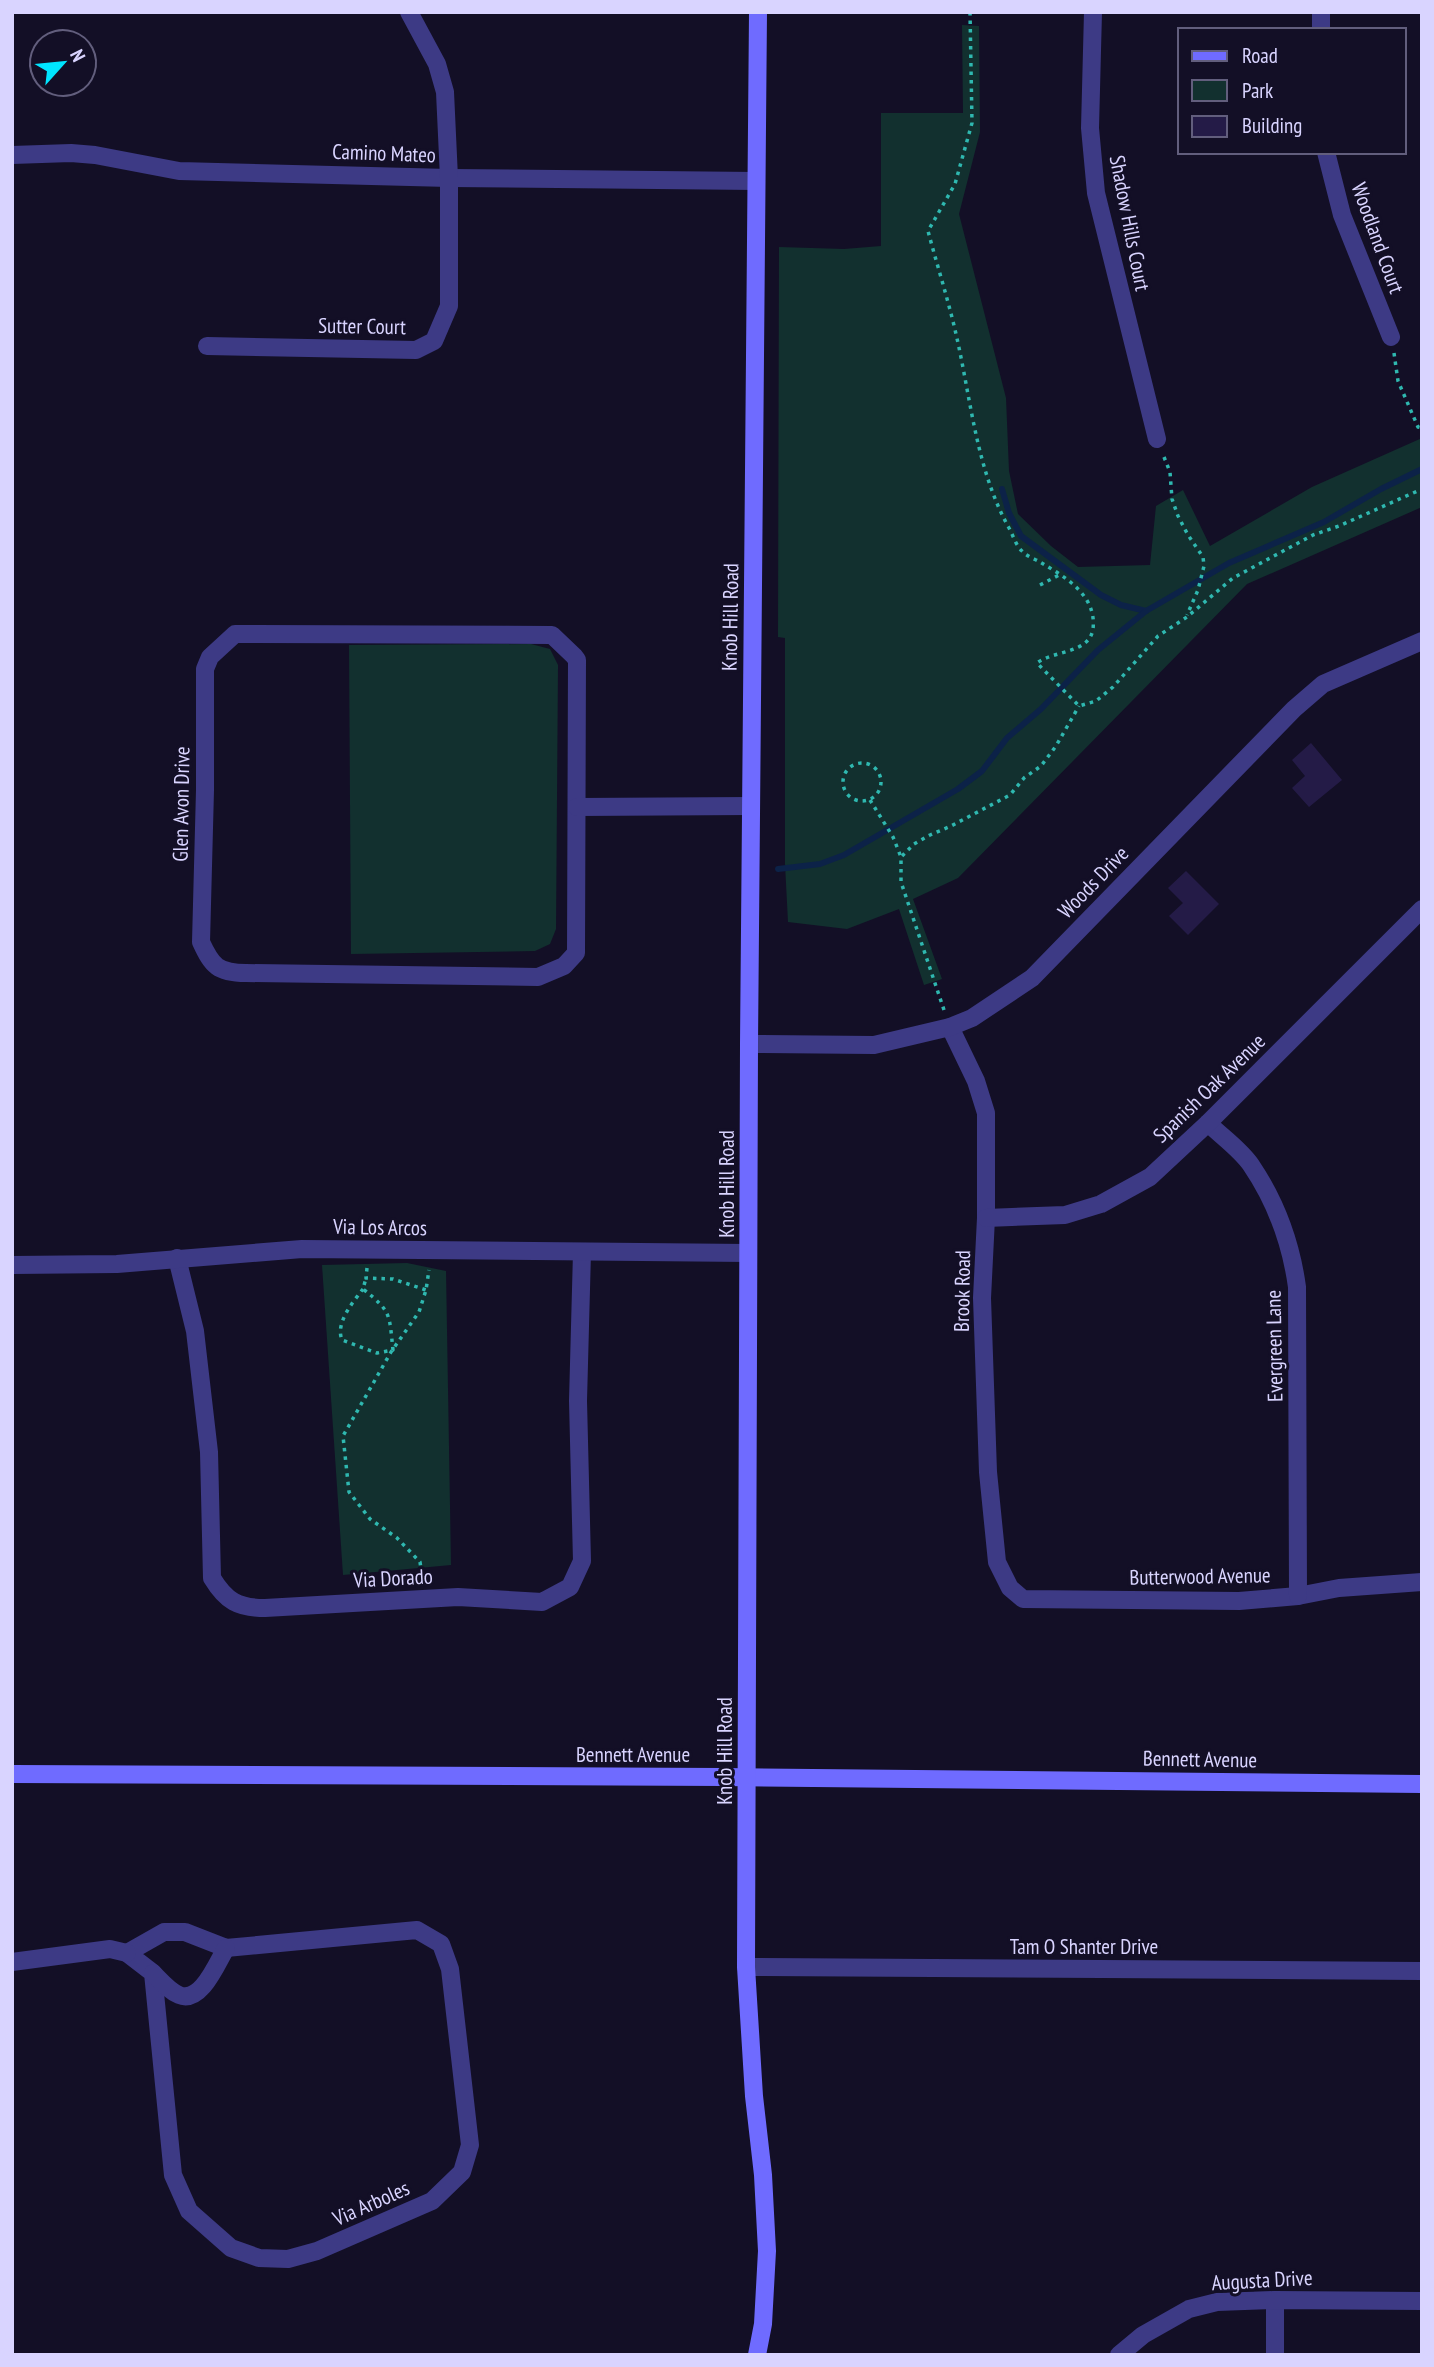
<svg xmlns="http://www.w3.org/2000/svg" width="1434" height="2367" viewBox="0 0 1434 2367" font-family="'PT Sans Narrow',sans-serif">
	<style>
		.green { fill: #12302f }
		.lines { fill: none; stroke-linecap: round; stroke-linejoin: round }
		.stream { stroke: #0c2248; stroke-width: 6 }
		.building { fill: #241b47 }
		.path { stroke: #2fb8b0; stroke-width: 3.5; stroke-dasharray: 3.5 5; stroke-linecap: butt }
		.street { stroke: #3d3a85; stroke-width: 18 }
		.secondary { stroke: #6f6bff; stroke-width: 18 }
		.labels { text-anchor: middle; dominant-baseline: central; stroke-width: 6; stroke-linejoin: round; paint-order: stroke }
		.street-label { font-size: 21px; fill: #d9d4ff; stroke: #130f26 }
	</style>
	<rect width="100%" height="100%" fill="#130f26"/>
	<g class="green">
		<path d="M962,25L979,26L980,132L959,214L1006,398L1009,471L1018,514L1051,546L1078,567L1150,565L1156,506L1183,490L1210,546L1312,487L1422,438V507L1247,584L958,878L913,899L942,979L924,985L899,909L847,929L788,922L785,864V638L778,637L779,247L844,249L881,246V113H963Z"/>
		<path d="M531,644L550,649L558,665L556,929L550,944L535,951L351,954L349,645Z"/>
		<path d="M407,1263L446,1271L451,1565L343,1575L322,1265Z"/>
	</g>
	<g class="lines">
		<g class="stream">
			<path d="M1002,489L1009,513L1021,536L1101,595L1121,605L1146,611"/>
			<path d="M778,869L820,864L844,855L958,789L982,771L1007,738L1041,709L1098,650L1146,611L1229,563L1324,522L1381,489L1422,469"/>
		</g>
	</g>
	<g class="building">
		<path d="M1311,743L1342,780L1309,807L1292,788L1305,776L1292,760Z"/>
		<path d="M1186,871L1219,904L1188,935L1169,916L1183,903L1168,888Z"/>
	</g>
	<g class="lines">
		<g class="path">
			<path d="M970,12L972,123L955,184L928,231C937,265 948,299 956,334C971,399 976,469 1009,528C1013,535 1016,546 1022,551C1026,556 1035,559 1040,562C1065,577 1097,595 1093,629C1089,654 1054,650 1037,663L1079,706L1096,701L1113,687L1158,636L1187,617L1233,578L1313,535L1339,526L1422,489"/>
			<path d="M1394,353L1398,381L1418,427L1422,428"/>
			<path d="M1164,457L1170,472L1172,499L1178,516L1188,535L1203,557L1204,566L1198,590L1187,615"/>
			<path d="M1040,585L1061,574"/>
			<circle cx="862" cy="782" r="19"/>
			<path d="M870,800L893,837L901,857"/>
			<path d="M944,1010L901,882V857L914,844L930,835L951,826L1010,795L1024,778L1041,766L1056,746L1079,706"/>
			<path d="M367,1268L366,1278L393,1279L426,1290"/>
			<path d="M363,1289C353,1302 335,1323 342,1340L377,1353L393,1350C389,1314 392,1312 363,1289L366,1278"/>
			<path d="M423,1582L420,1562L397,1538L370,1519L349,1492L343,1436L391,1352L419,1312L426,1290L429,1270"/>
		</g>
		<g class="street">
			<path d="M1093,12L1090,128L1096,193L1157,439"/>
			<path d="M1321,30V12"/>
			<path d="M1326,152L1342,215L1391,337"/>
			<path d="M12,155L71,153L95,155L179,171L449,178L756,181"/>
			<path d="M207,346L416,350L434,341L449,306V178L445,92L437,64L409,12"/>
			<path d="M235,634L552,635L574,656L577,660L576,953L564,966L538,977L246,973C218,973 212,966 201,942L205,790V669L210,657Z"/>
			<path d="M577,807L751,806"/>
			<path d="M950,1027L976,1081L986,1113V1218L982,1298L988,1472L997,1562L1010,1588L1023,1599L1239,1601L1298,1596L1339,1588L1422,1582"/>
			<path d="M749,1044L874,1045L950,1027L972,1018L1032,978L1294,709L1323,684L1422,641"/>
			<path d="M1208,1123C1221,1136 1240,1149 1251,1165C1276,1202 1291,1243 1297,1287L1298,1596"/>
			<path d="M986,1218L1065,1215L1101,1204L1150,1177L1208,1123L1422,909"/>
			<path d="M177,1258L195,1331L209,1452L212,1578C226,1601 238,1608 265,1608L458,1597L542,1602L570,1587L582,1561L578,1401L582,1252"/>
			<path d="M12,1265L117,1264L302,1249L748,1253"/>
			<path d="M417,1930L441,1944L450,1969L470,2145L462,2172L432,2201L317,2251L288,2259L259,2258L231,2248L189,2211L173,2175L153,1973L127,1953L164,1932H185L226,1948Z"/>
			<path d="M12,1962L110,1949L127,1953"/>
			<path d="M746,1967L1422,1971"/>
			<path d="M153,1973C161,1981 169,1991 179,1995C201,2004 217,1963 226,1948"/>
			<path d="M1275,2300V2355"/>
			<path d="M1119,2355L1143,2335L1189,2309L1217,2302L1275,2300L1422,2301"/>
		</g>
		<g class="secondary">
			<path d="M12,1774L723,1777L1422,1784"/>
			<path d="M757,2355L763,2324L767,2251L763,2175L754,2096L746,1967L749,1044L758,12"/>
		</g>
	</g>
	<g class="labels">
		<g class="street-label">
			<text transform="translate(384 153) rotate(2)">Camino Mateo</text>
			<text transform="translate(1130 223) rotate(79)">Shadow Hills Court</text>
			<text transform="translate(1378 238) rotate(70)">Woodland Court</text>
			<text transform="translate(362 326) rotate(1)">Sutter Court</text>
			<text transform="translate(730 617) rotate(-89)">Knob Hill Road</text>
			<text transform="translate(181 804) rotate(-89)">Glen Avon Drive</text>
			<text transform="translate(1093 882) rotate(-46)">Woods Drive</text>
			<text transform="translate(1209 1088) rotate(-44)">Spanish Oak Avenue</text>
			<text transform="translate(726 1184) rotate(-90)">Knob Hill Road</text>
			<text transform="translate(380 1227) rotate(1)">Via Los Arcos</text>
			<text transform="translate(962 1291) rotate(-89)">Brook Road</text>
			<text transform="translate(1274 1346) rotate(-91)">Evergreen Lane</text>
			<text transform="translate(1200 1576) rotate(-1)">Butterwood Avenue</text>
			<text transform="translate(393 1578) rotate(-3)">Via Dorado</text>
			<text transform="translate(724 1751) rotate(-90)">Knob Hill Road</text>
			<text x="633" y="1754">Bennett Avenue</text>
			<text transform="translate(1200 1759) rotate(1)">Bennett Avenue</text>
			<text x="1084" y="1946">Tam O Shanter Drive</text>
			<text transform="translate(371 2203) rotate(-24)">Via Arboles</text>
			<text transform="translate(1262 2280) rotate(-3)">Augusta Drive</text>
		</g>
	</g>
	<rect width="1434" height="2367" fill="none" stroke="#d9d4ff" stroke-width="28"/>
	<rect x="1178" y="28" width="228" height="126" fill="#130f26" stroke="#625e7d" stroke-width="2"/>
	<rect x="1192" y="51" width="35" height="10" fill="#6f6bff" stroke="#625e7d" stroke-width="2"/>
	<text x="1242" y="63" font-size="21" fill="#d9d4ff">Road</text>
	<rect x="1192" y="80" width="35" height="21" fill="#12302f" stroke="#625e7d" stroke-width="2"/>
	<text x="1242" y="98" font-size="21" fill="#d9d4ff">Park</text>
	<rect x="1192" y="116" width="35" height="21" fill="#241b47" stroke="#625e7d" stroke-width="2"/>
	<text x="1242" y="133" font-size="21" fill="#d9d4ff">Building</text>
	<g transform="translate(63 63) rotate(63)"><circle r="33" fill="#130f26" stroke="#625e7d" stroke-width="2"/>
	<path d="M0-5L12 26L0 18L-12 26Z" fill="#00e5ff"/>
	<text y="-10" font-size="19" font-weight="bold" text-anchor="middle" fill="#d9d4ff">N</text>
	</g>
</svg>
